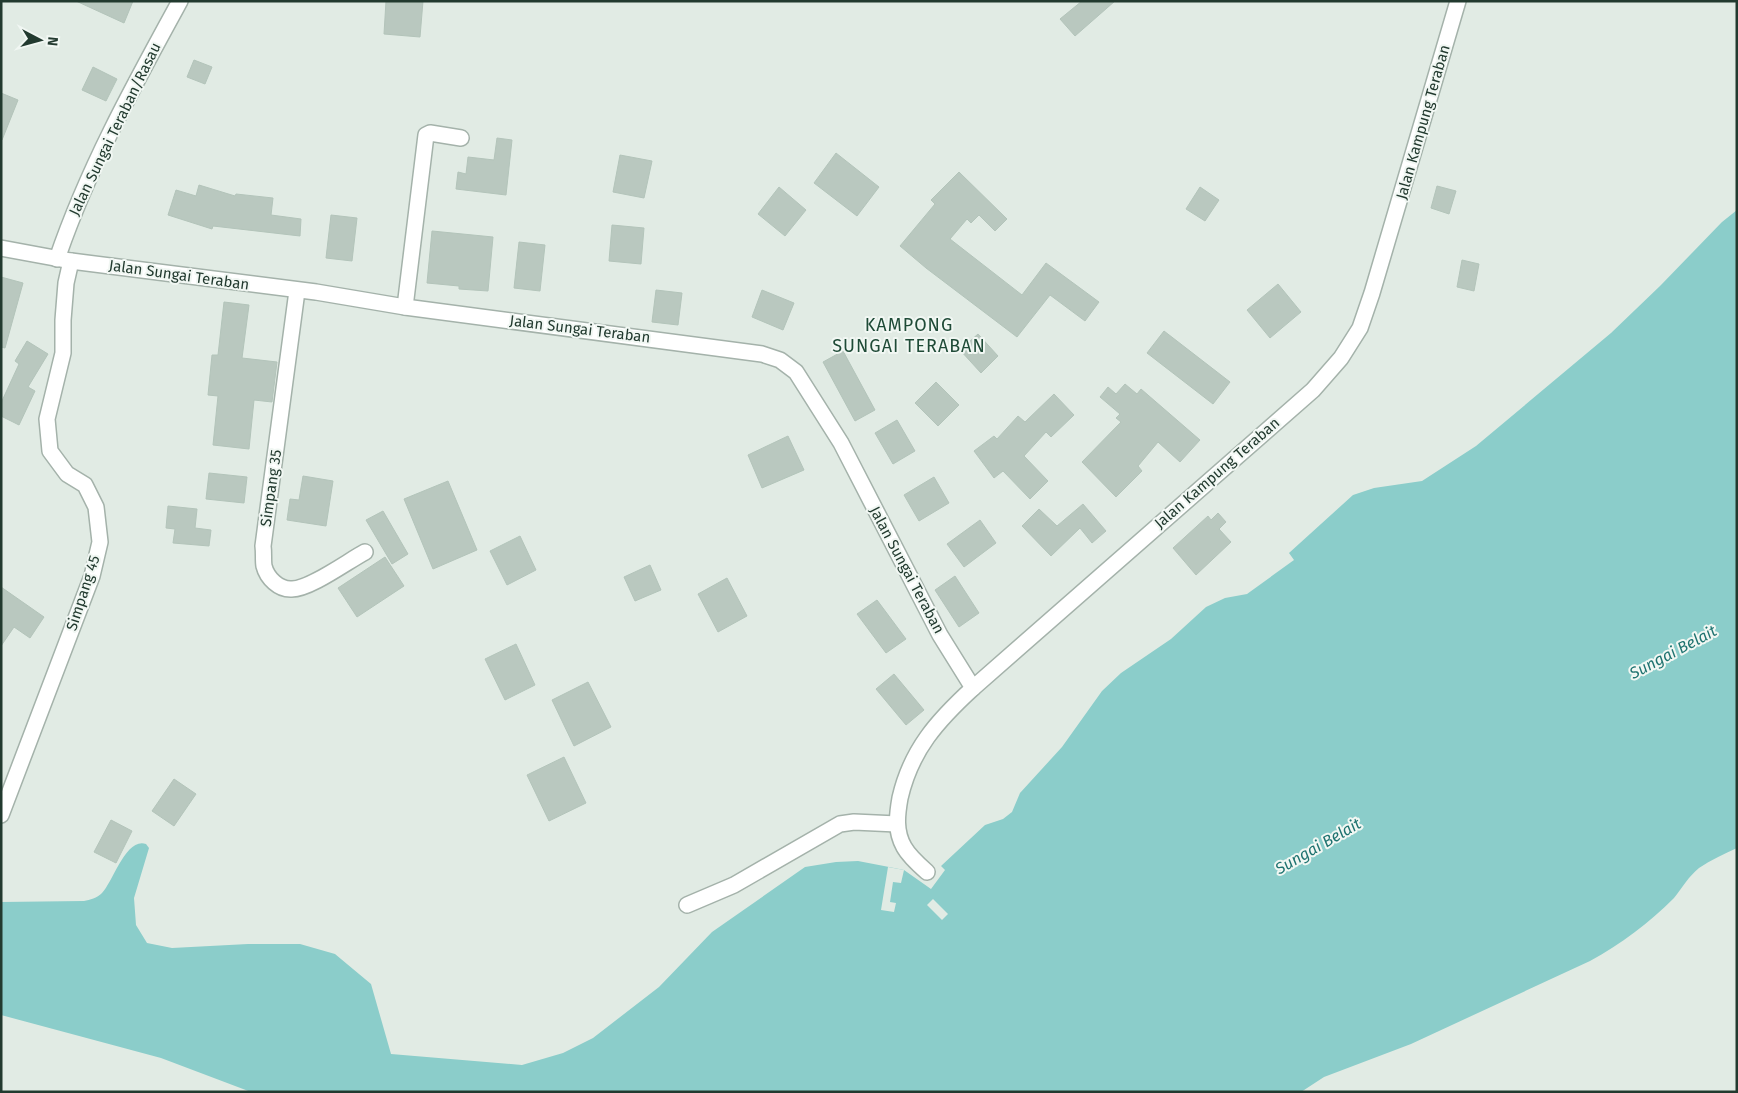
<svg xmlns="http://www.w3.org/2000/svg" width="1738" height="1093" viewBox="0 0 1738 1093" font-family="'Fira Sans',sans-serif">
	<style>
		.water { fill: #8bcdca }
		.pier { fill: #e1ebe4 }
		.building { fill: #b9c8bf; stroke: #b3c4ba }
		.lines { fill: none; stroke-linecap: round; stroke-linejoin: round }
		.minor-casing { stroke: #a4b2aa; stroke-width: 18 }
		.tertiary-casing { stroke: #a4b2aa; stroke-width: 18 }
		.minor { stroke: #fff; stroke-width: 15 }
		.tertiary { stroke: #fff; stroke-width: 15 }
		.labels { text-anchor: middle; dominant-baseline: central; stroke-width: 4; stroke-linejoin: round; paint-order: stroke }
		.street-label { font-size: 15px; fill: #223a2f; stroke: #f1f7f3 }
		.water-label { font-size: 16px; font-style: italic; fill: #1f7370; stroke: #f1f7f3 }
		.quarter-label { font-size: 18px; letter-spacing: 1px; fill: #1f4b37; stroke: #f1f7f3 }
	</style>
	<rect width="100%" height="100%" fill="#e1ebe4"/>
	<path class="water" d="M1737,210V848C1724,854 1711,860 1699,868C1689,876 1682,888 1674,898C1649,923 1621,944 1590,961L1411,1044L1324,1077L1301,1092H251L161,1058L1,1015V902L84,901C90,900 97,898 102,893C113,882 126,837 146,844L149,848L134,898L136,925L147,943L172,948L248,944H300L335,954L371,984L391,1054L522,1065L563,1053L593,1038L659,987L712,932L805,867L836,862L858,861L884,866L904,870L931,889L945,870L941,866L985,825L1003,819L1012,812L1020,793L1062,747L1102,691L1121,673L1171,639L1206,607L1225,598L1247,594L1294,560L1289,553L1353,495L1374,488L1422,481L1476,446L1611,333L1660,286L1722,222Z"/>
	<g class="pier">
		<path d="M888,867L904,870L901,883L893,882L890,902L896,903L894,912L881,910Z"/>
		<path d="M933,899L948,914L942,920L927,905Z"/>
	</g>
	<g class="building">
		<path d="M76,1H133L124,23Z"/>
		<path d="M386,1H423L420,37L384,34Z"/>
		<path d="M1082,1H1115L1075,36L1060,19Z"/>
		<path d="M194,60L212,67L205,84L187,77Z"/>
		<path d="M93,67L117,79L106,101L82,90Z"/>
		<path d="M1,93L18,100L2,140H1Z"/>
		<path d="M497,138L512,140L506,195L456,189L458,172L466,174L468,157L494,160Z"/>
		<path d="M836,153L879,187L857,216L814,183Z"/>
		<path d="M620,155L652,161L644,198L613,192Z"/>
		<path d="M959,172L1007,219L995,231L979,215L971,223L967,219L950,239L1022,295L1046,263L1099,302L1085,321L1050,295L1017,337L926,268L900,246L935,204L931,200Z"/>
		<path d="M199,185L235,196L236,194L273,198L271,215L301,219L300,236L213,226L212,229L168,215L176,190L196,196Z"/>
		<path d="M1437,186L1456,191L1449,214L1431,208Z"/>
		<path d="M779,187L806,210L785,236L758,214Z"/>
		<path d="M1200,187L1219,200L1205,221L1186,209Z"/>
		<path d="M331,215L357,218L352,261L326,258Z"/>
		<path d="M612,225L644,228L641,264L609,261Z"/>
		<path d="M432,231L493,237L488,291L459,289V286L427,283Z"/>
		<path d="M519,242L545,245L540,291L514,288Z"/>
		<path d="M1462,260L1479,264L1474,291L1457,287Z"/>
		<path d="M1,277L23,283L5,348L1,347Z"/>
		<path d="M1278,284L1301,312L1270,338L1247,310Z"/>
		<path d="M656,290L682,293L678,325L652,322Z"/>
		<path d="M762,290L794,303L783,330L752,317Z"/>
		<path d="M224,302L249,305L242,358L277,362L272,402L254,400L249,449L213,445L218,396L208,395L212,355H218Z"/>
		<path d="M1164,331L1230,382L1213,404L1147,353Z"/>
		<path d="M978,334L998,356L981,373L960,350Z"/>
		<path d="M27,341L48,354L28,387L35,391L19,425L1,416V403L19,364L15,361Z"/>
		<path d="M843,351L875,410L855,421L823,362Z"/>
		<path d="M936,382L959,405L938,426L915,403Z"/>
		<path d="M1125,384L1137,394L1141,389L1200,440L1180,462L1158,442L1138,466L1142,471L1116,497L1082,462L1121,422L1116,418L1120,414L1100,397L1108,387L1116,394Z"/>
		<path d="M1054,394L1074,415L1051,437L1046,432L1024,456L1048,481L1030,499L1003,471L994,478L974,451L994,436L997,439L1018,416L1025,422Z"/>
		<path d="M897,420L915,451L893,464L875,433Z"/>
		<path d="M788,436L804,470L762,488L748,455Z"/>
		<path d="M209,473L247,477L244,503L206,499Z"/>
		<path d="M303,476L333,481L326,526L287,520L290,499L299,500Z"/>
		<path d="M934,477L949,503L919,521L904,495Z"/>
		<path d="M448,481L477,550L433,569L404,499Z"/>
		<path d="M1083,504L1106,531L1092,543L1080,528L1051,556L1022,526L1039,509L1057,526Z"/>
		<path d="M168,506L197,509L195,528L211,530L209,546L173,543L175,529L166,528Z"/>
		<path d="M383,511L408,554L392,564L366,520Z"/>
		<path d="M1218,513L1226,522L1219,529L1231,542L1196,575L1173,548L1208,516L1211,520Z"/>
		<path d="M980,520L996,543L964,567L947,544Z"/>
		<path d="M520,536L536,570L507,585L490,551Z"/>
		<path d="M385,557L404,586L357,617L338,588Z"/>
		<path d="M650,565L661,590L635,601L624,577Z"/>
		<path d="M955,576L979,613L959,627L935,590Z"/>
		<path d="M727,578L747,616L718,632L698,594Z"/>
		<path d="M1,587L44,617L30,638L14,627L1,646Z"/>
		<path d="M877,600L906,639L886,653L857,614Z"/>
		<path d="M516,644L535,685L505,700L485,659Z"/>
		<path d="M894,674L924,710L906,725L876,689Z"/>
		<path d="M588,682L611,727L574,746L552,700Z"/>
		<path d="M564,757L586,803L549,821L527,775Z"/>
		<path d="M174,779L196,794L174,826L152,811Z"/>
		<path d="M111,820L132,831L116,863L94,852Z"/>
	</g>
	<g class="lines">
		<defs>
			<g id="minor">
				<path d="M1,248L71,261L316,292L405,307L709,347L762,354L780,360L796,372L841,443L940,635L973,688C937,721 911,750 900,798C897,815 895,831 904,847C909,856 919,865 927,872"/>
				<path d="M57,259C88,168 134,85 180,1"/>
				<path d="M297,291L263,546C264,553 263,560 264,566C267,578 279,590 292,589C310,589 348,561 365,552"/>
				<path d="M405,307L426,135L430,133L461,138"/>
				<path d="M1,815L92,576L100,542L96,507L85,485L67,474L50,451L47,419L63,353V320L66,283L71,261"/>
				<path d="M687,905L734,885L840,824L854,822L897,824"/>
			</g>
			<path id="tertiary" d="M973,688L1313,390L1341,358L1360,328L1372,293L1458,1"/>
		</defs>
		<use href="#minor" class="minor-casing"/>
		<use href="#tertiary" class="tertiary-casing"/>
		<use href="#minor" class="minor"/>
		<use href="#tertiary" class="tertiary"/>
	</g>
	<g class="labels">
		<g class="street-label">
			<text transform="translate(1423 122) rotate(-74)">Jalan Kampung Teraban</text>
			<text transform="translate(115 129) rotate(-64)">Jalan Sungai Teraban/Rasau</text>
			<text transform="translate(179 275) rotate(8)">Jalan Sungai Teraban</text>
			<text transform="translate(580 329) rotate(7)">Jalan Sungai Teraban</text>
			<text transform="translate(1217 473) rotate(-41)">Jalan Kampung Teraban</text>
			<text transform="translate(271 488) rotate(-82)">Simpang 35</text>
			<text transform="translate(907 570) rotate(62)">Jalan Sungai Teraban</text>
			<text transform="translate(83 593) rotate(-72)">Simpang 45</text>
		</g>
		<g class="water-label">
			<text transform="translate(1673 652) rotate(-28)">Sungai Belait</text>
			<text transform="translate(1318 846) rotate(-30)">Sungai Belait</text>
		</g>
		<g class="quarter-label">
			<text x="909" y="325">KAMPONG<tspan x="909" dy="21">SUNGAI TERABAN</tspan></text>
		</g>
	</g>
	<rect width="1738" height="1093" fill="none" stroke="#223a2f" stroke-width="5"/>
	<g transform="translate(40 40) rotate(96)" stroke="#f1f7f3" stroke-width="4" paint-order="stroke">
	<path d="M0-4L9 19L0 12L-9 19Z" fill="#223a2f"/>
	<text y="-8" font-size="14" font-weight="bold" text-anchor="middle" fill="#223a2f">N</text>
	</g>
</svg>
